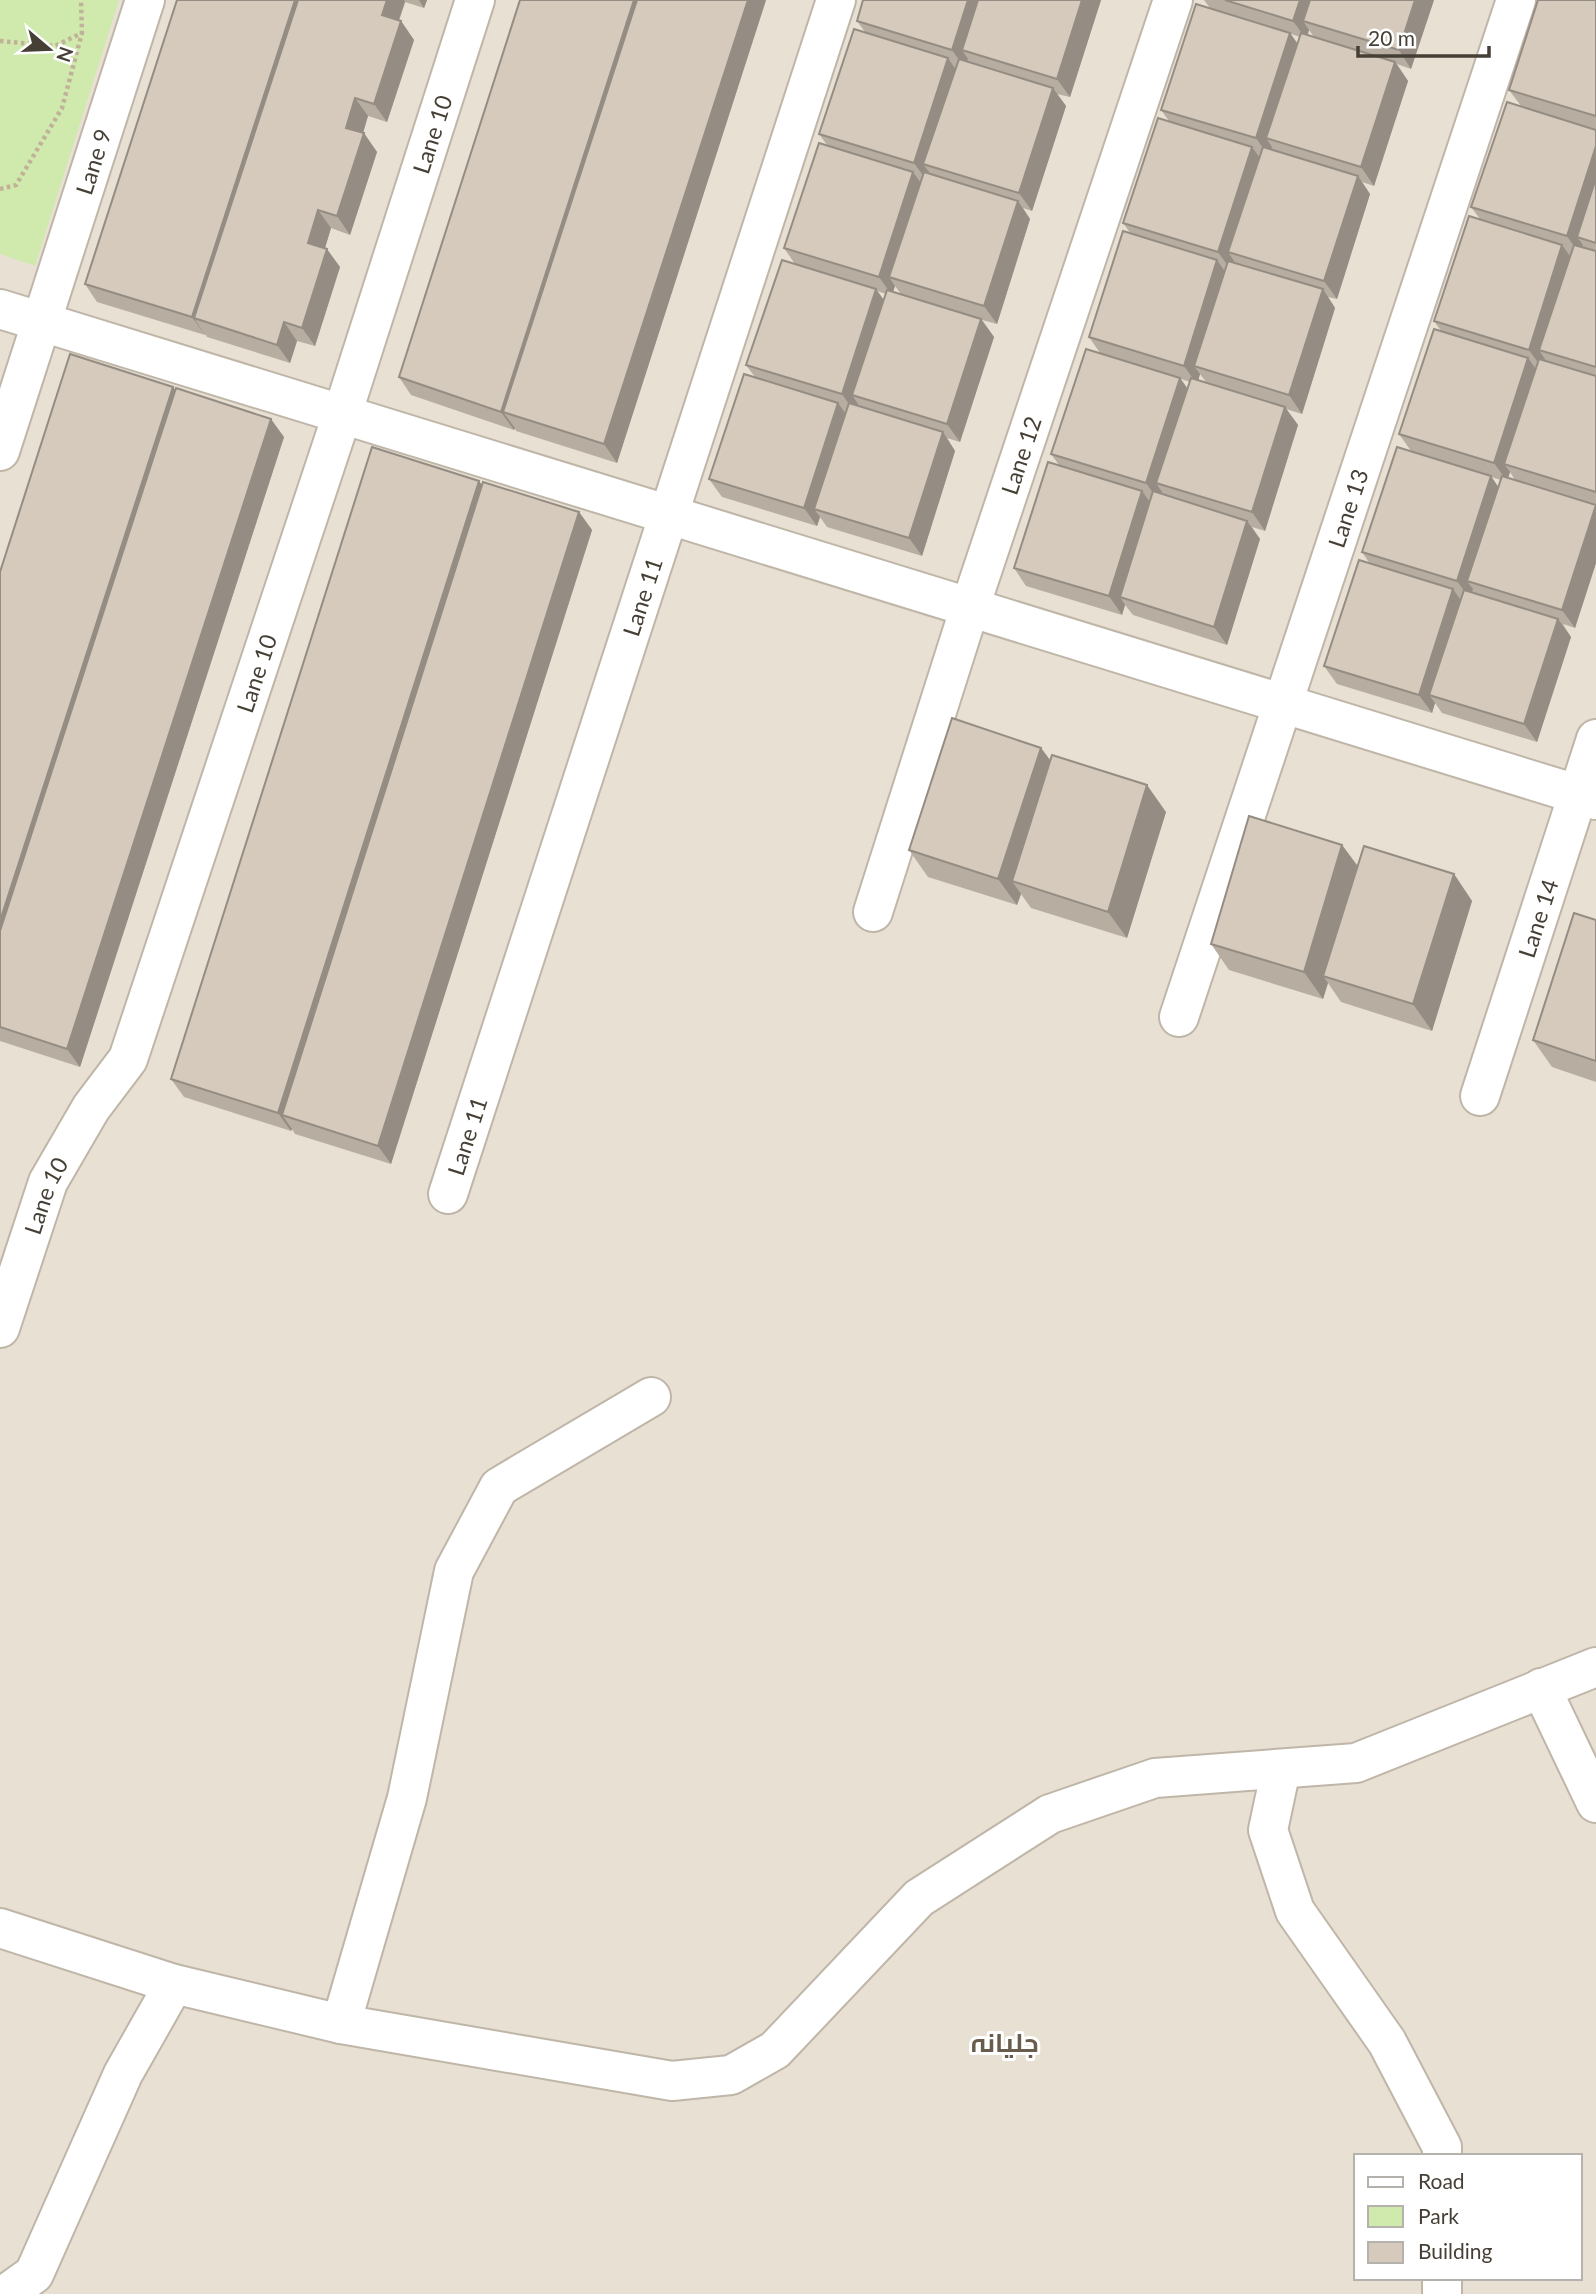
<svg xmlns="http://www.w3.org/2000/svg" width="1596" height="2294" viewBox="0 0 1596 2294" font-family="Lato,Cairo,sans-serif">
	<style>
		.residential { fill: #e7e0d3; fill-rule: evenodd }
		.green { fill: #d0e9ad }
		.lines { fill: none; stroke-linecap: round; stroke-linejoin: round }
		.minor-casing { stroke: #bfb6a8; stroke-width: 42 }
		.path { stroke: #c1b199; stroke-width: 4.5; stroke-dasharray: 3.5 3.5; stroke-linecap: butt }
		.minor { stroke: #fff; stroke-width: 38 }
		.wall { fill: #b7aea1; fill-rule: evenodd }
		.shaded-wall { fill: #958d83 }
		.building { fill: #d5cabb; stroke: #958d83; stroke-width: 2 }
		.labels { text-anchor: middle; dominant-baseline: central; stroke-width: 6; stroke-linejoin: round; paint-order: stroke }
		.street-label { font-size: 23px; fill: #463f35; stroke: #fff }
		.quarter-label { font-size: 26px; font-weight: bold; fill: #695c4c; stroke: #fff }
	</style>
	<rect width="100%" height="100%" fill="#f3eee5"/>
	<path class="residential" d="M0,0H1596V2294H0ZM1356,2156H1580V2278H1356Z"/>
	<path class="green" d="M0,0H119L35,266L0,254Z"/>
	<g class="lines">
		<defs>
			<g id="minor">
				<path d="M0,309L1596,800"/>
				<path id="s1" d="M0,451L145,0"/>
				<path id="s2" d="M873,912L970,607L1173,0"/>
				<path id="s3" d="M1179,1017L1516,0"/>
				<path id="s4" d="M1480,1096L1596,739"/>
				<path id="s5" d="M448,1194L836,0"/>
				<path id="s6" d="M0,1328L48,1182L91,1108L128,1059L343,412L475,0"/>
				<path d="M1541,1688L1596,1803"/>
				<path d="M1281,1769L1268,1830L1295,1911L1387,2042L1442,2147V2156"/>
				<path d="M0,1928L174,1984"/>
				<path d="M341,2024L407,1798L454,1571L499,1487L651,1397"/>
				<path d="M1442,2278V2294"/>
				<path d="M6,2294L34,2274L123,2074L174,1984L341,2024L672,2081L731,2075L775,2050L919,1898L1050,1814L1155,1778L1356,1763L1596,1667"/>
			</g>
		</defs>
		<use href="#minor" class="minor-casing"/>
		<g class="path">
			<path d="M0,41L55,46L82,33L81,0"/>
			<path d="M0,189L16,185L62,108L82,33"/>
		</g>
		<use href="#minor" class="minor"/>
	</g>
	<g class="wall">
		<path d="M177,0H427L424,8L405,2L399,21H401L414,40L387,122L368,116L363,133L377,152L350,235L331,228L325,248L340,267L315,346L297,341L290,363L207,337L205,334V335L97,302L85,284Z"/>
		<path d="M520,0H766L617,463L516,431L515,428L514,430L411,395L399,377Z"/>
		<path d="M1101,0L1070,97L1057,94L1066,106L1032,211L1023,208L1030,219L997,324L982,320L994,337L960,442L947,438L955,451L922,556L827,527L820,517L817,526L722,497L709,479L755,377L746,365L795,264L784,248L827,145L819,134L865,32L857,21ZM895,286L901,294L893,292ZM877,291L886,294L883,300Z"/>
		<path d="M1204,0H1434L1411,69L1397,64L1408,81L1374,186L1362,182L1370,194L1337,299L1328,297L1335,308L1302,414L1286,409L1298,425L1265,531L1252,527L1260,539L1227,645L1133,615L1125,605L1122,615L1026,586L1014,568L1059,465L1051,454L1100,353L1089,337L1131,234L1123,223L1169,121L1161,110L1210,8ZM1309,30L1314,37L1308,35ZM1291,34L1300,37L1298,44ZM1200,374L1206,382L1198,380ZM1181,379L1190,382L1188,389Z"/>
		<path d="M1596,0V563L1575,628L1563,624L1571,637L1537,742L1442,713L1435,703L1432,713L1337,684L1324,666L1370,564L1362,552L1411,451L1399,434L1441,331L1434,321L1480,219L1471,207L1521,106L1509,90ZM1510,472L1515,480L1508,478ZM1491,477L1501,480L1498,487Z"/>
		<path d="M173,387L175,390L284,437L80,1067L0,1041V572Z"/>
		<path d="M479,481L482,486L579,512L592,530L391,1164L295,1134L292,1129L291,1131L184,1097L171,1079Z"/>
		<path d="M1041,748L1051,761L1166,812L1127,938L1031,908L1021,894L1017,905L928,877L909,850Z"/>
		<path d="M1342,845L1358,866L1454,874L1472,901L1432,1031L1341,1002L1328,983L1323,999L1229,970L1211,944Z"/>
		<path d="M1596,920V1082L1552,1067L1533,1040Z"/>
	</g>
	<g class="shaded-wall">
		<path d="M295,0H314L194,318L205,335L192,317Z"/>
		<path d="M387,0H404L405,2L394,34L382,15Z"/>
		<path d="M419,0H427L424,8Z"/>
		<path d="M634,0H653L503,412L515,428L514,430L501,412Z"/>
		<path d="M748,0H766L617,463L604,444Z"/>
		<path d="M968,0H986L962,50L968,59L965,68L952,50Z"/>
		<path d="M1082,0H1101L1070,97L1057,79Z"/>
		<path d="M1300,0H1319L1303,21L1309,30L1306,39L1293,21Z"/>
		<path d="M1415,0H1434L1411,69L1399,50Z"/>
		<path d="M401,21L414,40L387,122L374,104Z"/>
		<path d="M1290,33L1303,52L1266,138L1272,147L1269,157L1256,138Z"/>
		<path d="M948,58L960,76L923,164L929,172L927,181L914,163Z"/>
		<path d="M1395,62L1408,81L1374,186L1361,167Z"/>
		<path d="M1053,88L1066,106L1032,211L1019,193Z"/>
		<path d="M355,98L368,116L359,146L346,128Z"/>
		<path d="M364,133L377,152L350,235L337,216Z"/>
		<path d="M1596,146V204L1577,237L1583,245L1580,255L1567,236Z"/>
		<path d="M1252,147L1265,165L1228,252L1234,261L1231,270L1218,252Z"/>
		<path d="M913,172L926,190L889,277L895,286L892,295L879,277Z"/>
		<path d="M1358,176L1370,194L1337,299L1324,281Z"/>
		<path d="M1018,201L1030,219L997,324L984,306Z"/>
		<path d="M318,210L331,228L321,261L308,243Z"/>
		<path d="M1562,245L1575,263L1539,350L1545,359L1542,368L1529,350Z"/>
		<path d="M327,249L340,267L315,346L302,328Z"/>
		<path d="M1217,260L1230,279L1194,366L1200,374L1197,384L1184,366Z"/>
		<path d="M876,289L889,307L852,395L858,404L855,413L842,394Z"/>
		<path d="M1323,289L1335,308L1302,414L1289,395Z"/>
		<path d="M981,319L994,337L960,442L947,424Z"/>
		<path d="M284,322L297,341L290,363L277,345Z"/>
		<path d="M1528,358L1541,376L1504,464L1510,472L1507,481L1494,463Z"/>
		<path d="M1180,378L1193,397L1156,483L1162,492L1159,502L1146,483Z"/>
		<path d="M173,387L186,405L0,979V921Z"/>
		<path d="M838,403L851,421L814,509L820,517L817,526L804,508Z"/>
		<path d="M1285,407L1298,425L1265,531L1252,512Z"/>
		<path d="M271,419L284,437L80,1067L67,1049Z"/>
		<path d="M943,432L955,451L922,556L909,538Z"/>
		<path d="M1491,476L1503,494L1467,581L1473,589L1470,599L1457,581Z"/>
		<path d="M479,481L492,499L282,1115L292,1129L291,1131L278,1113Z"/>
		<path d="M1142,491L1155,509L1120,597L1125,605L1122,615L1109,596Z"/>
		<path d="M1596,505V563L1575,628L1562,610Z"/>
		<path d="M579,512L592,530L391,1164L378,1146Z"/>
		<path d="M1247,521L1260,539L1227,645L1214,627Z"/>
		<path d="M1453,589L1466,608L1429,695L1435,703L1432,713L1419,695Z"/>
		<path d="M1558,619L1571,637L1537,742L1524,724Z"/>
		<path d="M1041,748L1060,774L1012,881L1021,894L1017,905L998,879Z"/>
		<path d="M1147,785L1166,812L1127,938L1108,912Z"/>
		<path d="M1342,845L1361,871L1323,976L1328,983L1323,999L1304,972Z"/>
		<path d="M1454,874L1472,901L1432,1031L1413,1004Z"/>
	</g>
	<g class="building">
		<path d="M177,0H295L192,317L85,284Z"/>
		<path d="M298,0H387L382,15L401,21L374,104L355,98L346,128L364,133L337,216L318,210L308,243L327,249L302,328L284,322L277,345L194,318Z"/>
		<path d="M520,0H634L501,412L399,377Z"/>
		<path d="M637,0H748L604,444L503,412Z"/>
		<path d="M863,0H968L952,50L857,21Z"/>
		<path d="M978,0H1082L1057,79L962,50Z"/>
		<path d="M1225,0H1300L1293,21Z"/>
		<path d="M1310,0H1415L1399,50L1303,21Z"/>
		<path d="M1538,0H1596V116L1509,90Z"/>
		<path d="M1196,4L1290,33L1256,138L1161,110Z"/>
		<path d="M854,29L948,58L914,163L819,134Z"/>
		<path d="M1301,33L1395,62L1361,167L1266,138Z"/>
		<path d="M959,59L1053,88L1019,193L923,164Z"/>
		<path d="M1507,102L1596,130V146L1567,236L1471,207Z"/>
		<path d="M1158,118L1252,147L1218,252L1123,223Z"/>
		<path d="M819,143L913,172L879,277L784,248Z"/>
		<path d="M1263,147L1358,176L1324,281L1228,252Z"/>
		<path d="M924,172L1018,201L984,306L889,277Z"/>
		<path d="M1596,178V243L1577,237Z"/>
		<path d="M1469,216L1562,245L1529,350L1434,321Z"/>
		<path d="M1123,231L1217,260L1184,366L1089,337Z"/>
		<path d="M1574,245L1596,251V367L1539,350Z"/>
		<path d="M782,260L876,289L842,394L746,365Z"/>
		<path d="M1228,261L1323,289L1289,395L1194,366Z"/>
		<path d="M887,290L981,319L947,424L852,395Z"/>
		<path d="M1434,329L1528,358L1494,463L1399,434Z"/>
		<path d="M1086,349L1180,378L1146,483L1051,454Z"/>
		<path d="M70,354L173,387L0,921V572Z"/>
		<path d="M1539,359L1596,376V492L1504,464Z"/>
		<path d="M744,374L838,403L804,508L709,479Z"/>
		<path d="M1191,378L1285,407L1252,512L1156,483Z"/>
		<path d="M176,388L271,419L67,1049L0,1027V931Z"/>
		<path d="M849,403L943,432L909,538L814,509Z"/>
		<path d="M372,447L479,481L278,1113L171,1079Z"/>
		<path d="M1397,447L1491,476L1457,581L1362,552Z"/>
		<path d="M1048,462L1142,491L1109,596L1014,568Z"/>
		<path d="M1502,476L1596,505L1562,610L1467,581Z"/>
		<path d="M483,482L579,512L378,1146L282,1115Z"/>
		<path d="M1153,491L1247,521L1214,627L1120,597Z"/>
		<path d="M1359,560L1453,589L1419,695L1324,666Z"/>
		<path d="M1464,590L1558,619L1524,724L1429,695Z"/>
		<path d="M952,718L1041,748L998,879L909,850Z"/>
		<path d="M1052,755L1147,785L1108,912L1012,881Z"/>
		<path d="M1249,816L1342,845L1304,972L1211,944Z"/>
		<path d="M1364,846L1454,874L1413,1004L1323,976Z"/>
		<path d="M1574,913L1596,920V1061L1533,1040Z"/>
	</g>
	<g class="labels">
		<g class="street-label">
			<text stroke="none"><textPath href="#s6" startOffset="1274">Lane 10</textPath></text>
			<text stroke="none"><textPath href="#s1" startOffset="304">Lane 9</textPath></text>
			<text stroke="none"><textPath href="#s2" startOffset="480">Lane 12</textPath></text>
			<text stroke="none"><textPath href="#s3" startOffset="536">Lane 13</textPath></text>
			<text stroke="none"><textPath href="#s5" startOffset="628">Lane 11</textPath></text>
			<text stroke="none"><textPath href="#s6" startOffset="707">Lane 10</textPath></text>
			<text stroke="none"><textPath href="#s4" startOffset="187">Lane 14</textPath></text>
			<text stroke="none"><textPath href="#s5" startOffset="61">Lane 11</textPath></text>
			<text stroke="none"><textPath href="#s6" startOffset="140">Lane 10</textPath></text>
		</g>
		<g class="quarter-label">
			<text x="1005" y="2042">جلیانہ</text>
		</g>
	</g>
	<rect x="1354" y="2154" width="228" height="126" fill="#ffffff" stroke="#b5b2ae" stroke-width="2"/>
	<rect x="1368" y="2177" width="35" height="10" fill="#ffffff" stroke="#b5b2ae" stroke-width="2"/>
	<text x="1418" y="2189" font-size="21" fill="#463f35">Road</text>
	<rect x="1368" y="2206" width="35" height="21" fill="#d0e9ad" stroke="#b5b2ae" stroke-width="2"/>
	<text x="1418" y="2224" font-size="21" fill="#463f35">Park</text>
	<rect x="1368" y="2242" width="35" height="21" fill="#d5cabb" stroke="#b5b2ae" stroke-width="2"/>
	<text x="1418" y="2259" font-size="21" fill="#463f35">Building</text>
	<g transform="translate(49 49) rotate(109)" stroke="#ffffff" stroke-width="5" paint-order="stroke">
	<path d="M0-5L12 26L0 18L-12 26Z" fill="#463f35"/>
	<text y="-10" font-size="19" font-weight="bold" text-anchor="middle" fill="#463f35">N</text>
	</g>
	<path d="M1358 46v10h131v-10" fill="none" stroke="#463f35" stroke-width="3.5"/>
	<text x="1368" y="46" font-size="21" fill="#463f35" stroke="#ffffff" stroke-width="5" paint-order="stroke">20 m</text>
</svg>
